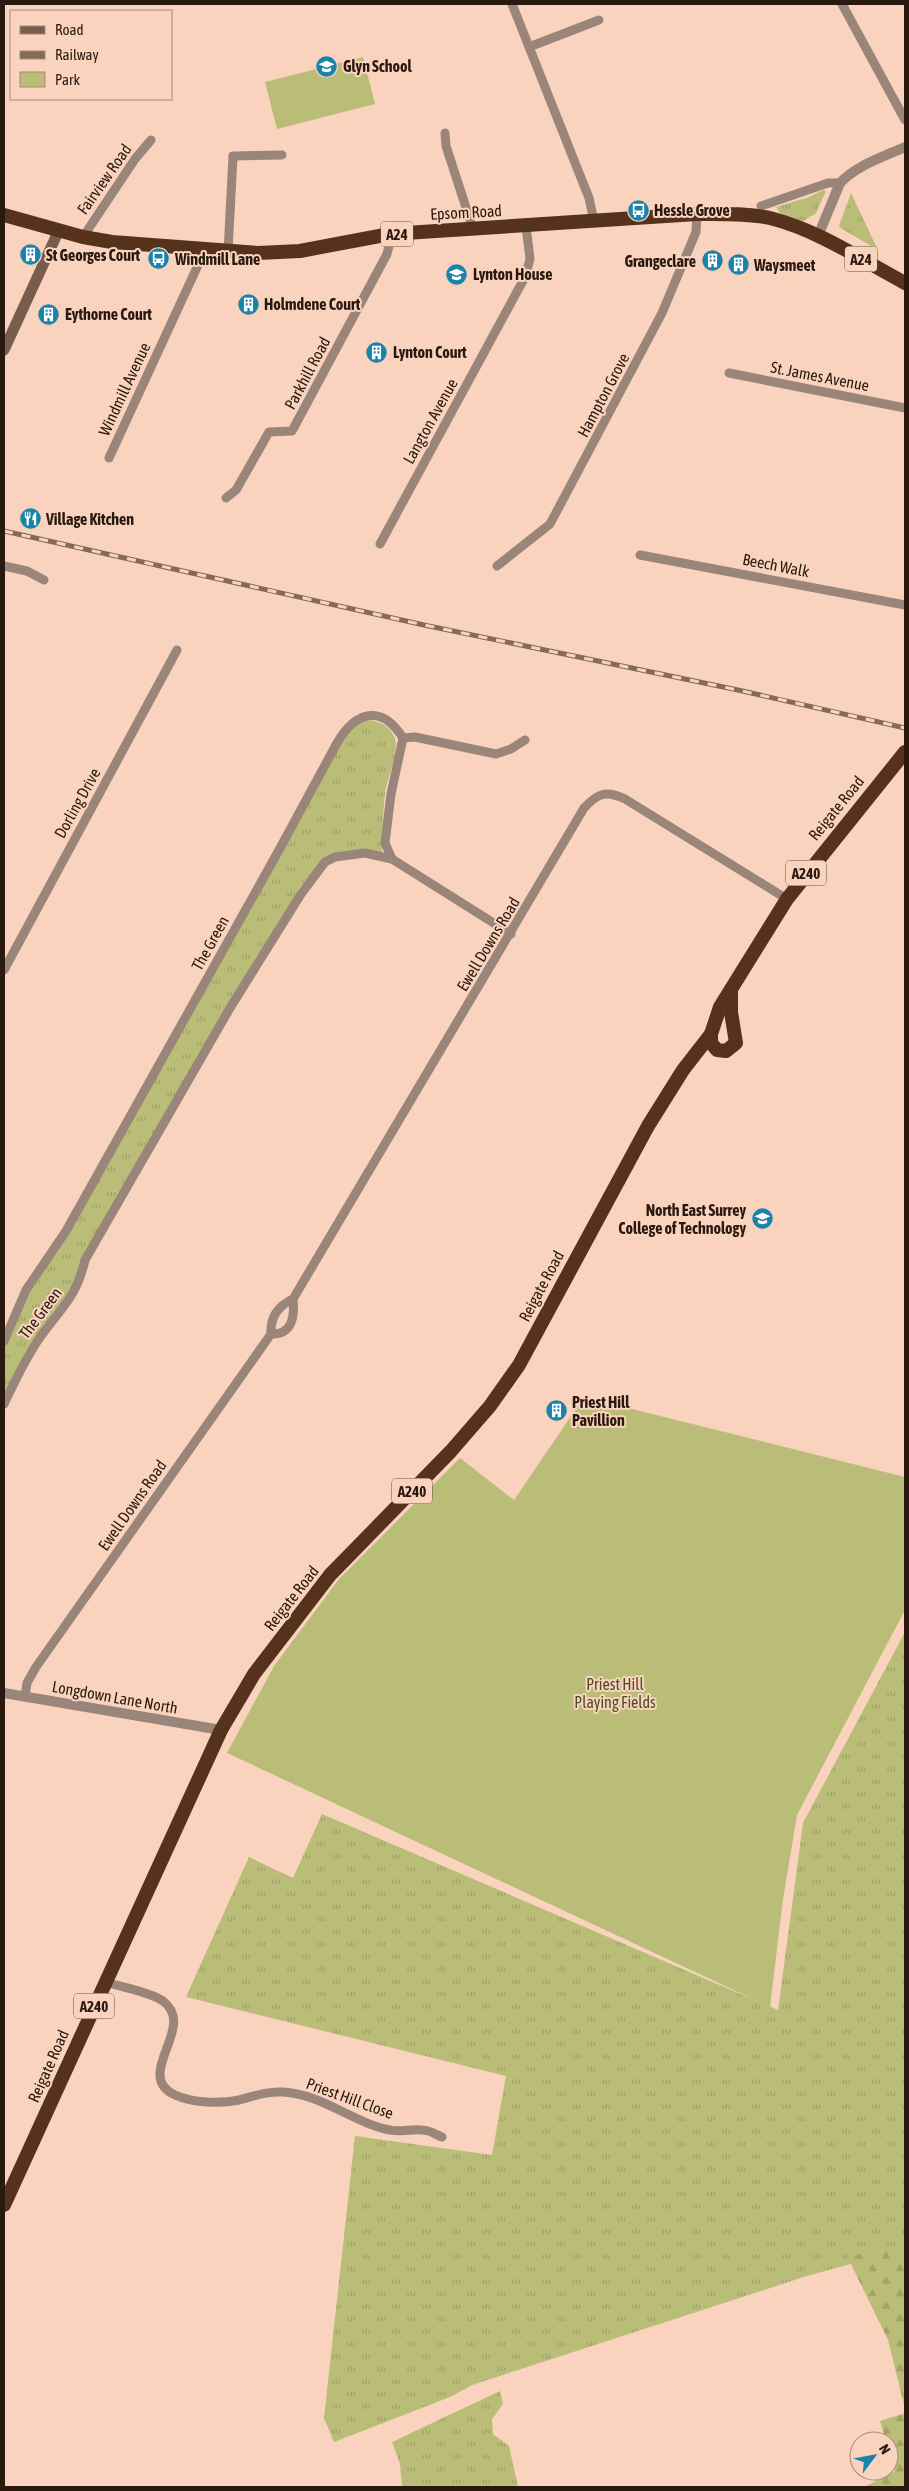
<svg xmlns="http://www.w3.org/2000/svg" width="909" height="2491" viewBox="0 0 909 2491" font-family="'Asap Condensed',sans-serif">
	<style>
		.grass { fill: url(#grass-tufts) }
		.forest { fill: url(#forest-firs) }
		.park { fill: #babd77 }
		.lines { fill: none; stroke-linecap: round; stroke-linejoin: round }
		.minor { stroke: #99857a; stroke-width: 9 }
		.tertiary { stroke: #99857a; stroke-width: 10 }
		.secondary { stroke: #785c4c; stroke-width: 11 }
		.trunk { stroke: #56321c; stroke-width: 14 }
		.rail-casing { stroke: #856a5b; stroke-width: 5 }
		.rail { stroke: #fad3be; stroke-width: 3; stroke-dasharray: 9; stroke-linecap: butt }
		.labels { text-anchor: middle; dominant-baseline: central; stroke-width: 4; stroke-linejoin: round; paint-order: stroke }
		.shield { fill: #fad3be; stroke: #685144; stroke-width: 1 }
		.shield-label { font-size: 15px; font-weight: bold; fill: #2a190f }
		.poi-label { font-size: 16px; font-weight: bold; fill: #2a190f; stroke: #fad3be; text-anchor: start }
		.street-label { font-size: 16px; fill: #2a190f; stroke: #fad3be }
		.park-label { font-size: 16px; fill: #4c4e23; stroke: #fad3be }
	</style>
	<defs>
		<pattern id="grass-tufts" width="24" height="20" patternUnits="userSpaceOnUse" patternTransform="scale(1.25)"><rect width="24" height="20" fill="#babd77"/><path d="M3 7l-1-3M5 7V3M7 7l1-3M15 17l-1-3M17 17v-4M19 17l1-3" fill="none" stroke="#a0a266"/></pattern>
		<pattern id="forest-firs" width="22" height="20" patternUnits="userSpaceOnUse" patternTransform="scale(1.25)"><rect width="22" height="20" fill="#babd77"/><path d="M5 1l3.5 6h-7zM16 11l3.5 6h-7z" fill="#a0a266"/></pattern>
	</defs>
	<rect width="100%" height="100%" fill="#fad3be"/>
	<g class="grass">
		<path d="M823,190L826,191L816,213L803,221L780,213L776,207L809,197Z"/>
		<path d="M851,193L878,250L842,229L839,226Z"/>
		<path d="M364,720C377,720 391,725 395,739C399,755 387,777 385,793C383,812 382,832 382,852L321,863L299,888L223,1015L78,1278L4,1395V1346L29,1292L347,733Z"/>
		<path d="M905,1632V2249L807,2276L472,2385L450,2397L334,2442L324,2418L355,2136L492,2155L506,2076L186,1997L249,1857L293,1878L322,1814L778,2010L803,1823Z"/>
		<path d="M500,2391L503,2404L492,2419L493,2434L509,2446L518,2487H402L400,2464L392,2442Z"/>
	</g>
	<g class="forest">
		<path d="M905,2247V2409L888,2340L847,2256Z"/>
		<path d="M905,2413V2487H864L895,2471L889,2451V2441H886L880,2421Z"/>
	</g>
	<g class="park">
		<path d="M363,57L375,104L277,129L265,82Z"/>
		<path d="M584,1397L905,1477V1610L797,1815L783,1899L770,2007L227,1753L274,1666L339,1579L460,1458L514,1500Z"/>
	</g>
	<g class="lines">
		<g class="minor">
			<path d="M512,4L589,198L594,221"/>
			<path d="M842,4L905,120"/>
			<path d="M529,47L599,20"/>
			<path d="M445,133L446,146L473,229"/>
			<path d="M761,206L828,183H840"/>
			<path d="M83,237L135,159L151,140"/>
			<path d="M228,252L233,156L282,155"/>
			<path d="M729,373L905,408"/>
			<path d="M109,458L205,250"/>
			<path d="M226,498L236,490L269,432L292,431L387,254L390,242V234"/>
			<path d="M380,544L525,277L530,259L526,226"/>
			<path d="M640,555L905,605"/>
			<path d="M4,566L27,571L44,580"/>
			<path d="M497,566L550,524L662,313L696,232L697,214"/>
			<path d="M403,738L415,737L496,754L511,749L525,740"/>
			<path d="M4,970L177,650"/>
			<path d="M271,1334C292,1335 295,1317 293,1299"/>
			<path d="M4,1341L26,1290L66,1231L279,850L337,743C355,712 381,703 403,738L391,794L385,843L392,859"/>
			<path d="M4,1404C15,1381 26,1357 41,1336C62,1307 77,1296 85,1260L230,1008L301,894L325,862L335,857L365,853L392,859L511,934"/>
			<path d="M25,1696L27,1683L36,1667L271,1334C270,1318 278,1306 293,1299L584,808C598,793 606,790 625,799L787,899"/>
			<path d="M105,1982C121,1987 150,1992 163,2001C198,2027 132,2075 175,2095C192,2103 221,2104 239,2100C254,2096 268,2091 283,2092C322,2094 353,2123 390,2130C402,2133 416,2127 428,2131C432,2132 437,2135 442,2137"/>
		</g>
		<g class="tertiary">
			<path d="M818,236L840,183C857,165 883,157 905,147"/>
			<path d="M4,1693L221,1730"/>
		</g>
		<path class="secondary" d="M4,350L59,230"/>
		<g class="trunk">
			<path d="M4,215L83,237L112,242L258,253L300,251L390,234L697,214C720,214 747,213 770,218C818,230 862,260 905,283"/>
			<path d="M711,1034V1043L717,1050L726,1051L736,1043L731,1012V990"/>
			<path d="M4,2205L221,1730L254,1674L330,1575L451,1451L490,1406L519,1365L648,1126L683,1070L711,1034L720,1007L787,899L905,752"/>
		</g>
		<defs>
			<path id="rail" d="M4,531L424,625L738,690L905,728"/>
		</defs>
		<use href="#rail" class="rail-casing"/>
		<use href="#rail" class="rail"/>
	</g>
	<defs>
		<symbol id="school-disc" viewBox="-11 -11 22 22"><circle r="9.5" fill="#1a83ac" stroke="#fad3be"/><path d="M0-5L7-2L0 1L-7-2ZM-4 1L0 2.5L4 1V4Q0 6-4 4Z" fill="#fff"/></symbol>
		<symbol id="bus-disc" viewBox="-11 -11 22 22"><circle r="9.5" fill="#1a83ac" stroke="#fad3be"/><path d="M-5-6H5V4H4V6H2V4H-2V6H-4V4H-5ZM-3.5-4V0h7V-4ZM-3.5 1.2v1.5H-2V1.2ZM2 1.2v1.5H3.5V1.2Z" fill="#fff"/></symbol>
		<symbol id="building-disc" viewBox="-11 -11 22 22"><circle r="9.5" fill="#1a83ac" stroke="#fad3be"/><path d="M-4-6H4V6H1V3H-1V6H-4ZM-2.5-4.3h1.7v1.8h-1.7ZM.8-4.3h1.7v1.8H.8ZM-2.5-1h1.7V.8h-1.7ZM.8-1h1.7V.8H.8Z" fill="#fff"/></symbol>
		<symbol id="restaurant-disc" viewBox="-11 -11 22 22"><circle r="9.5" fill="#1a83ac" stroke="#fad3be"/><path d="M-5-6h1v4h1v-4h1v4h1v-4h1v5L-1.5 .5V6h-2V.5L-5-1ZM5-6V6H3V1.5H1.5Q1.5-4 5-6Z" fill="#fff"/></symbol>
		<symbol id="university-disc" viewBox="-11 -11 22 22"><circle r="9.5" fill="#1a83ac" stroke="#fad3be"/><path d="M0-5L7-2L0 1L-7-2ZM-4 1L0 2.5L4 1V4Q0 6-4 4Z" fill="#fff"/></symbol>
	</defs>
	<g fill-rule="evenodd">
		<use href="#school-disc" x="314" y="54" width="25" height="25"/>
		<use href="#bus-disc" x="626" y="198" width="25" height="25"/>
		<use href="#building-disc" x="18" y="242" width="25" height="25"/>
		<use href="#bus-disc" x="146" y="246" width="25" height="25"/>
		<use href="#building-disc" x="700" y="248" width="25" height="25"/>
		<use href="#building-disc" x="726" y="252" width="25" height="25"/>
		<use href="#school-disc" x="444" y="262" width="25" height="25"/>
		<use href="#building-disc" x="236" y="292" width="25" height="25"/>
		<use href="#building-disc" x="36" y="302" width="25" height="25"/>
		<use href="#building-disc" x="364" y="340" width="25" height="25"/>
		<use href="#restaurant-disc" x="18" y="506" width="25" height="25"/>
		<use href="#university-disc" x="750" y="1206" width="25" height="25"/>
		<use href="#building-disc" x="544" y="1398" width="25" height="25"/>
	</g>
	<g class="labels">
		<g class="shield">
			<rect x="381" y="221.5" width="32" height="25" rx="4"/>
			<rect x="845" y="246.5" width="32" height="25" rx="4"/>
			<rect x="786" y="860.5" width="40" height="25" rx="4"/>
			<rect x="392" y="1478.5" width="40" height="25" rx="4"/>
			<rect x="74" y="1993.5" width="40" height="25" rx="4"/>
		</g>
		<g class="shield-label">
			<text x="397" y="234">A24</text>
			<text x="861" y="259">A24</text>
			<text x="806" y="873">A240</text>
			<text x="412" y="1491">A240</text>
			<text x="94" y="2006">A240</text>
		</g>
		<g class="poi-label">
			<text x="343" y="66">Glyn School</text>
			<text x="654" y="210">Hessle Grove</text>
			<text x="46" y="255">St Georges Court</text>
			<text x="175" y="259">Windmill Lane</text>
			<text x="696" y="261" text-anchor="end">Grangeclare</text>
			<text x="754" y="265">Waysmeet</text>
			<text x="473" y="274">Lynton House</text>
			<text x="264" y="304">Holmdene Court</text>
			<text x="65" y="314">Eythorne Court</text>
			<text x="393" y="352">Lynton Court</text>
			<text x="46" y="519">Village Kitchen</text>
			<text x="746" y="1210" text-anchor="end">North East Surrey<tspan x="746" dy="18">College of Technology</tspan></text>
			<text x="572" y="1402">Priest Hill<tspan x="572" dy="18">Pavillion</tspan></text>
		</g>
		<g class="street-label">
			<text transform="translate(104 179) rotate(-55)">Fairview Road</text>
			<text transform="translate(466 212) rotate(-3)">Epsom Road</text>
			<text transform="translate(307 373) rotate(-62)">Parkhill Road</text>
			<text transform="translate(820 376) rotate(11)">St. James Avenue</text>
			<text transform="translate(124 389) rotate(-65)">Windmill Avenue</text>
			<text transform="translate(603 395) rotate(-62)">Hampton Grove</text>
			<text transform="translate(430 421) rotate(-61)">Langton Avenue</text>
			<text transform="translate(776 565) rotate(11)">Beech Walk</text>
			<text transform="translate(77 803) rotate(-61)">Dorling Drive</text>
			<text transform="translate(836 808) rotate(-51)">Reigate Road</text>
			<text transform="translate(210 943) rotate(-61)">The Green</text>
			<text transform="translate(488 944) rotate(-59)">Ewell Downs Road</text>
			<text transform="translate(541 1286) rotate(-62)">Reigate Road</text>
			<text transform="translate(40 1313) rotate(-53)">The Green</text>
			<text transform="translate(132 1505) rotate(-55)">Ewell Downs Road</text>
			<text transform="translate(291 1598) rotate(-52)">Reigate Road</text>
			<text transform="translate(115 1697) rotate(10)">Longdown Lane North</text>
			<text transform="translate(48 2066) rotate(-66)">Reigate Road</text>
			<text transform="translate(350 2098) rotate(20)">Priest Hill Close</text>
		</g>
		<g class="park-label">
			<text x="615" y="1684">Priest Hill<tspan x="615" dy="18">Playing Fields</tspan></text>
		</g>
	</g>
	<rect width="909" height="2491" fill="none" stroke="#2a190f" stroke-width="10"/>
	<rect x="10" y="10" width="162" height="90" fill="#fad3be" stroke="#a78978"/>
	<rect x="20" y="26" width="25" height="8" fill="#785c4c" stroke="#a78978"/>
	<text x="55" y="35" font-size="15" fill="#2a190f">Road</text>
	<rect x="20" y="51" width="25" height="8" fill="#856a5b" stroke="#a78978"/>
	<text x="55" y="60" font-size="15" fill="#2a190f">Railway</text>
	<rect x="20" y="72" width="25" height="15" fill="#babd77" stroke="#a78978"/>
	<text x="55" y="85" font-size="15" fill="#2a190f">Park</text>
	<g transform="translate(874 2456) rotate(58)"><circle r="24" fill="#fad3be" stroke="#a78978"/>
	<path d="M0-4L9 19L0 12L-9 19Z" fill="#1a83ac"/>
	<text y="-8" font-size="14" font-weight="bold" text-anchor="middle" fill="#2a190f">N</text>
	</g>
</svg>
